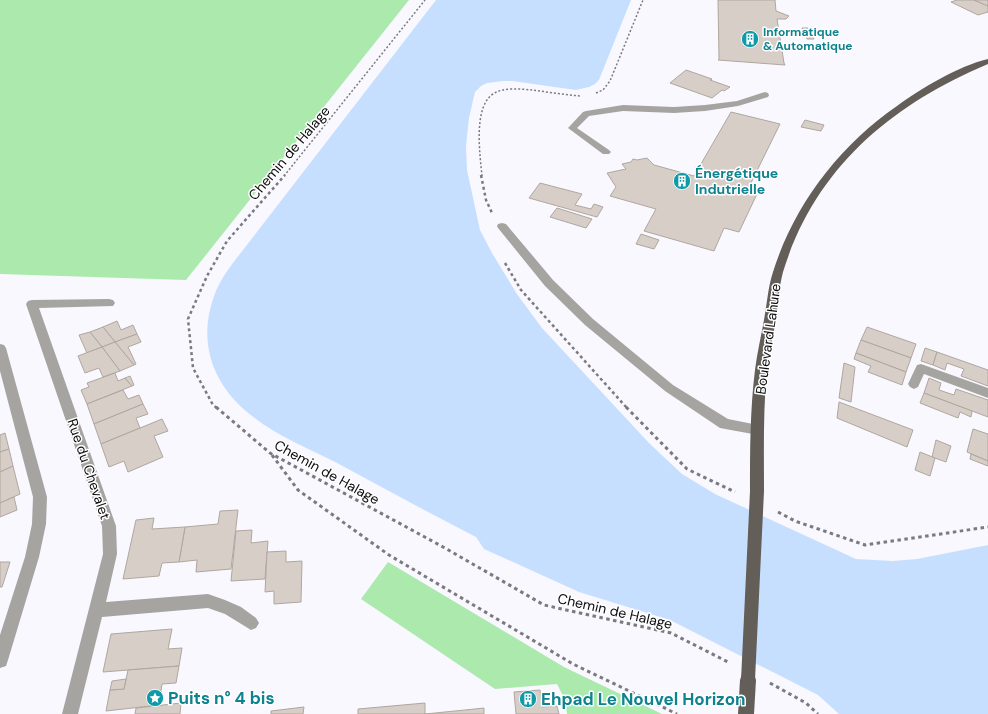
<svg xmlns="http://www.w3.org/2000/svg" width="988" height="714" viewBox="0 0 988 714" font-family="'DM Sans',sans-serif">
	<style>
		.green { fill: #abe9ad }
		.water { fill: #c7dfff }
		.building { fill: #d6cec7; stroke: #afa79f }
		.lines { fill: none; stroke-linecap: round; stroke-linejoin: round }
		.path-far2 { stroke: #7a7a7f; stroke-width: 1.5; stroke-dasharray: 2 2; stroke-linecap: butt }
		.path-far1 { stroke: #7a7a7f; stroke-width: 2.5; stroke-dasharray: 3 3; stroke-linecap: butt }
		.path { stroke: #7a7a7f; stroke-width: 3; stroke-dasharray: 3.5 3.5; stroke-linecap: butt }
		.minor { fill: #a6a4a0; fill-rule: evenodd }
		.major { fill: #635e58; fill-rule: evenodd }
		.major-bridge { stroke: #635e58; stroke-width: 14 }
		.labels { text-anchor: middle; dominant-baseline: central; stroke-width: 3; stroke-linejoin: round; paint-order: stroke }
		.far-culture-label { font-size: 12px; font-weight: bold; fill: #0d838f; stroke: #fff; text-anchor: start }
		.street-label { font-size: 14px; fill: #0c0c0f; stroke: #fff }
		.culture-label { font-size: 14px; font-weight: bold; fill: #0d838f; stroke: #fff; text-anchor: start }
		.near-culture-label { font-size: 17px; font-weight: bold; fill: #0d838f; stroke: #fff; text-anchor: start }
	</style>
	<rect width="100%" height="100%" fill="#f9f8ff"/>
	<g class="green">
		<path d="M0,0H409L186,280L0,274Z"/>
		<path d="M388,562L564,667L662,714H567L565,700L557,684L495,689L361,599Z"/>
	</g>
	<path class="water" d="M436,0H631L599,80L595,84L589,87L576,90L512,81H504L487,83L481,86L475,92L469,118L466,146L467,170L480,230L492,253L517,294L542,328L649,443L682,474L715,494L856,559L893,561L917,559L988,545V714H839L818,695L670,620L579,592L484,549L476,537C429,513 383,488 337,463C309,449 277,436 252,416C213,386 197,343 214,296C220,279 232,264 243,250Z"/>
	<g class="building">
		<path d="M718,0H775L776,11L789,16L786,19H777L784,63L785,65L718,60L719,59Z"/>
		<path d="M957,0H974L988,6V12L978,15L951,2Z"/>
		<path d="M974,0H988V6Z"/>
		<path d="M802,28H808L814,39H807Z"/>
		<path d="M686,70L712,79L710,80L730,87L724,91L722,90L712,98L670,83Z"/>
		<path d="M731,112L780,124L747,191L757,194L739,232L724,228L714,251L644,231L656,209L610,196L616,187L607,173L626,169L622,164L631,162L633,159L637,160L647,158L654,165L694,176Z"/>
		<path d="M805,120L824,125L821,131L801,127Z"/>
		<path d="M540,183L582,194L575,205L591,209L594,204L603,207L597,217L529,198Z"/>
		<path d="M557,208L592,219L586,228L550,217Z"/>
		<path d="M641,234L659,240L654,249L636,244Z"/>
		<path d="M117,321L121,330L133,325L137,334L115,342L103,327Z"/>
		<path d="M103,327L115,342L102,347L90,332Z"/>
		<path d="M867,327L916,344L911,358L861,340Z"/>
		<path d="M90,332L102,347L87,353L79,335Z"/>
		<path d="M137,334L141,342L128,347L136,364L134,365L115,342Z"/>
		<path d="M861,340L911,358L906,372L856,353Z"/>
		<path d="M115,342L134,365L120,371L102,347Z"/>
		<path d="M102,347L120,371L103,377L99,368L85,373L78,356Z"/>
		<path d="M925,348L937,352L933,365L921,361Z"/>
		<path d="M937,352L988,370V386L961,376L964,369L947,363L945,370L933,365Z"/>
		<path d="M856,353L906,372L902,385L868,372L871,366L854,359Z"/>
		<path d="M844,363L855,367L851,402L839,398Z"/>
		<path d="M115,373L118,381L125,378L132,386L87,404L81,390L89,387L87,383Z"/>
		<path d="M130,376L134,385L132,386L125,378Z"/>
		<path d="M929,378L941,383L939,390L954,395L956,389L988,400V417L924,393Z"/>
		<path d="M123,390L128,399L139,395L143,404L94,424L87,404Z"/>
		<path d="M924,393L972,411L971,417L960,412L958,418L920,403Z"/>
		<path d="M839,402L913,430L907,447L837,418Z"/>
		<path d="M143,404L148,414L136,418L140,428L101,444L94,424Z"/>
		<path d="M162,419L168,431L154,436L163,457L128,472L124,461L109,467L101,444Z"/>
		<path d="M973,429L988,434V461L967,452Z"/>
		<path d="M5,433L9,449L0,452V435Z"/>
		<path d="M936,440L951,446L946,462L932,457Z"/>
		<path d="M9,449L13,466L0,472V452Z"/>
		<path d="M920,452L935,458L930,476L915,470Z"/>
		<path d="M971,454L988,461V466L970,459Z"/>
		<path d="M13,466L20,494L0,503V472Z"/>
		<path d="M14,497L17,510L0,517V503Z"/>
		<path d="M238,510L231,569L196,572L197,560L179,562L185,527L218,524L220,511Z"/>
		<path d="M154,518L152,529L185,527L179,562L162,563L159,576L123,579L136,520Z"/>
		<path d="M252,530L251,543L268,541L265,579L231,581L236,531Z"/>
		<path d="M286,551V562L302,561L301,602L274,604V591L265,592L267,552Z"/>
		<path d="M0,562H10L2,587H0Z"/>
		<path d="M172,629L168,649L182,648L179,666L103,672L111,634Z"/>
		<path d="M179,666L176,683L162,684L159,705L106,711L110,690L124,689L128,670Z"/>
		<path d="M126,679L124,689L110,690L112,681Z"/>
		<path d="M540,690L542,707L557,706L559,714H516L514,692Z"/>
		<path d="M181,703L180,714H135L136,708Z"/>
		<path d="M425,703V714H358V709Z"/>
		<path d="M304,707L303,714H271V711Z"/>
		<path d="M484,708V714H425L465,710Z"/>
	</g>
	<g class="lines">
		<g class="path-far2">
			<path d="M596,93L603,90L610,81L643,0"/>
			<path d="M284,176L425,0"/>
			<path d="M482,176C480,155 473,107 493,94C503,87 520,89 532,90C548,92 565,95 581,96"/>
		</g>
		<g class="path-far1">
			<path d="M481,175L486,200L492,213"/>
			<path d="M505,263L521,290L627,408"/>
			<path d="M217,408L213,405L193,368L188,319L207,276L227,241L285,175"/>
		</g>
		<g class="path">
			<path d="M216,407L270,453L445,548L544,605L671,633L728,662"/>
			<path d="M626,407L687,469L735,492"/>
			<path d="M272,455L298,490L389,555L573,664L677,714"/>
			<path d="M778,512L795,521L865,545L988,527"/>
			<path d="M770,683L806,703L818,714"/>
		</g>
		<g class="minor">
			<path d="M765,92L768,93L769,95L768,97L738,106L705,111L674,113L623,111L589,116L577,128L609,150L611,152L609,154H603L568,128L583,112L586,111L623,105L674,107L705,105L737,101Z"/>
			<path d="M502,223L506,224L553,280L593,319L673,385L728,419L763,426L764,430L763,434L758,435L720,428L665,391L585,325L545,286L498,228L497,226L498,224Z"/>
			<path d="M109,299L113,300L115,303L113,306L39,308L116,526L117,554L106,602L208,594L225,600L241,607L256,618L259,623L256,628L251,630L225,614L208,608L102,617L78,714H62L103,554L102,526L26,304L28,301L32,300Z"/>
			<path d="M0,344L4,345L6,348L47,497L46,524L39,557L8,660L6,666L0,668V635L25,557L32,524L33,497L0,371Z"/>
			<path d="M921,364L988,388V398L924,374L918,387L914,389L910,387L908,384L917,365Z"/>
		</g>
		<g class="major">
			<path d="M988,59V64C891,105 815,168 783,272C779,287 778,304 776,320C773,336 769,353 767,370C763,410 764,451 764,491L762,495L757,497L752,495L750,491C750,451 750,410 755,370C757,353 761,337 764,320C767,304 768,287 773,272C794,205 839,146 897,106C922,88 958,66 988,59Z"/>
			<path d="M748,672L754,674L756,680L754,714H738L740,680L742,674Z"/>
		</g>
		<path class="major-bridge" d="M748,680L757,491"/>
	</g>
	<defs>
		<symbol id="building-disc" viewBox="-11 -11 22 22"><circle r="9.5" fill="#0f9aa8" stroke="#fff"/><path d="M-4-6H4V6H1V3H-1V6H-4ZM-2.5-4.3h1.7v1.8h-1.7ZM.8-4.3h1.7v1.8H.8ZM-2.5-1h1.7V.8h-1.7ZM.8-1h1.7V.8H.8Z" fill="#fff"/></symbol>
		<symbol id="sight-disc" viewBox="-11 -11 22 22"><circle r="9.5" fill="#0f9aa8" stroke="#fff"/><path d="M0-6L1.8-2.2L6-1.7L2.9 1.2L3.7 5.4L0 3.3L-3.7 5.4L-2.9 1.2L-6-1.7L-1.8-2.2Z" fill="#fff"/></symbol>
	</defs>
	<g fill-rule="evenodd">
		<use href="#building-disc" x="740" y="29" width="20" height="20"/>
		<use href="#building-disc" x="672" y="171" width="20" height="20"/>
		<use href="#sight-disc" x="145" y="688" width="20" height="20"/>
		<use href="#building-disc" x="518" y="689" width="20" height="20"/>
	</g>
	<g class="labels">
		<g class="far-culture-label">
			<text x="763" y="32">Informatique<tspan x="763" dy="14">&amp; Automatique</tspan></text>
		</g>
		<g class="street-label">
			<text transform="translate(289 153) rotate(-50)">Chemin de Halage</text>
			<text transform="translate(768 339) rotate(-82)">Boulevard Lahure</text>
			<text transform="translate(89 469) rotate(71)">Rue du Chevalet</text>
			<text transform="translate(327 472) rotate(29)">Chemin de Halage</text>
			<text transform="translate(615 611) rotate(13)">Chemin de Halage</text>
		</g>
		<g class="culture-label">
			<text x="695" y="173">Énergétique<tspan x="695" dy="16">Indutrielle</tspan></text>
		</g>
		<g class="near-culture-label">
			<text x="168" y="698">Puits n° 4 bis</text>
			<text x="541" y="699">Ehpad Le Nouvel Horizon</text>
		</g>
	</g>
</svg>
